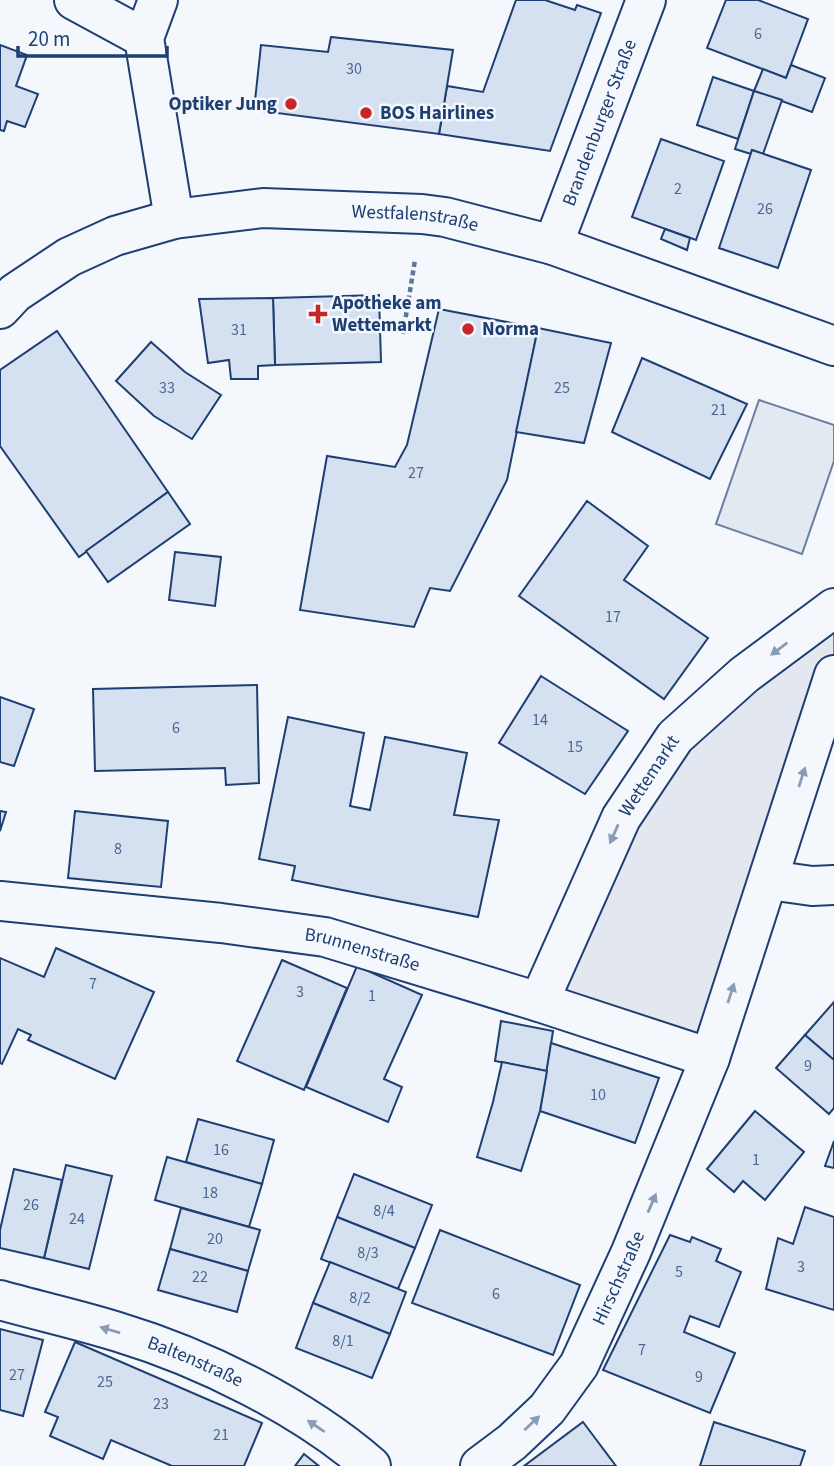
<svg xmlns="http://www.w3.org/2000/svg" width="834" height="1466" viewBox="0 0 834 1466" font-family="'Source Sans 3',sans-serif">
	<style>
		.green { fill: #e3e9f0; stroke: #687fa3; stroke-width: 2 }
		.parking { fill: #e3e8f0; stroke: #687fa3; stroke-width: 2 }
		.building { fill: #d5e0f0; stroke: #1d3f73; stroke-width: 2 }
		.lines { fill: none; stroke-linecap: round; stroke-linejoin: round }
		.minor-casing { stroke: #1d3f73; stroke-width: 42 }
		.major-casing { stroke: #1d3f73; stroke-width: 42 }
		.path { stroke: #5e769c; stroke-width: 4.5; stroke-dasharray: 5 3.5; stroke-linecap: butt }
		.minor { stroke: #f4f7fb; stroke-width: 38 }
		.major { stroke: #f4f7fb; stroke-width: 38 }
		.oneway { fill: #889bb7 }
		.poi-dot { fill: #c62828; stroke: #f4f7fb; stroke-width: 2.5 }
		.labels { text-anchor: middle; dominant-baseline: central; stroke-width: 5; stroke-linejoin: round; paint-order: stroke }
		.number-label { font-size: 16px; fill: #4b6792 }
		.poi-label { font-size: 19px; font-weight: bold; fill: #1d3f73; stroke: #f4f7fb; text-anchor: start }
		.street-label { font-size: 19px; fill: #1d3f73; stroke: #f4f7fb }
	</style>
	<rect width="100%" height="100%" fill="#f4f7fb"/>
	<path class="green" d="M759,400L834,425V461L802,554L716,524Z"/>
	<path class="parking" d="M834,608V675L710,1058L539,1002L675,737Z"/>
	<g class="building">
		<path d="M516,0H545L575,10L577,5L601,13L550,151L439,134L447,86L483,92Z"/>
		<path d="M726,0H758L808,19L786,78L707,48Z"/>
		<path d="M331,37L453,50L439,134L254,110L261,45L328,52Z"/>
		<path d="M0,45L27,55L16,86L38,94L25,127L7,121L4,131L0,130Z"/>
		<path d="M791,65L825,78L812,112L754,91L763,69L786,78Z"/>
		<path d="M713,77L754,91L738,139L697,125Z"/>
		<path d="M754,91L782,100L763,154L752,150L751,154L735,149Z"/>
		<path d="M661,139L724,161L696,240L632,217Z"/>
		<path d="M752,150L811,170L778,268L719,248Z"/>
		<path d="M665,229L690,238L687,250L661,239Z"/>
		<path d="M379,295L381,362L275,365L273,298Z"/>
		<path d="M273,298L275,365L258,366V379H231L229,360L208,363L199,299Z"/>
		<path d="M439,309L538,328L507,480L450,591L430,588L414,627L300,610L327,456L395,467L407,445Z"/>
		<path d="M538,328L611,343L584,443L516,432Z"/>
		<path d="M57,331L168,492L79,557L0,446V370Z"/>
		<path d="M151,342L185,372L221,395L192,439L154,416L116,381Z"/>
		<path d="M642,358L747,404L710,479L612,432Z"/>
		<path d="M168,492L190,524L108,582L86,551Z"/>
		<path d="M587,501L648,546L624,580L708,638L664,699L519,596Z"/>
		<path d="M175,552L221,557L215,606L169,600Z"/>
		<path d="M541,676L628,731L585,794L499,743Z"/>
		<path d="M257,685L259,783L226,785L225,768L95,771L93,689Z"/>
		<path d="M0,697L34,709L14,766L0,762Z"/>
		<path d="M288,717L364,733L350,806L370,810L385,737L467,753L454,815L499,820L478,917L292,880L295,866L259,859Z"/>
		<path d="M0,811L6,812L0,831Z"/>
		<path d="M75,811L168,821L161,887L68,878Z"/>
		<path d="M56,948L154,992L115,1079L28,1040L31,1035L18,1029L2,1064L0,1063V958L44,977Z"/>
		<path d="M282,960L347,988L304,1090L237,1061Z"/>
		<path d="M357,966L422,995L384,1079L402,1087L388,1122L306,1087Z"/>
		<path d="M834,1002V1060L805,1035Z"/>
		<path d="M501,1021L553,1031L547,1071L495,1061Z"/>
		<path d="M805,1035L834,1060V1108L829,1114L776,1068Z"/>
		<path d="M551,1043L659,1078L635,1143L540,1111Z"/>
		<path d="M502,1062L547,1071L540,1111L521,1171L477,1157L493,1102Z"/>
		<path d="M755,1111L804,1152L765,1200L743,1181L734,1192L707,1169Z"/>
		<path d="M198,1119L274,1140L262,1184L186,1162Z"/>
		<path d="M834,1141V1168L825,1166Z"/>
		<path d="M167,1157L262,1184L249,1227L155,1200Z"/>
		<path d="M66,1165L112,1176L89,1269L44,1258Z"/>
		<path d="M14,1169L62,1180L44,1258L0,1248V1230Z"/>
		<path d="M354,1174L432,1205L415,1248L337,1217Z"/>
		<path d="M805,1207L834,1217V1310L766,1289L778,1238L793,1244Z"/>
		<path d="M181,1208L260,1230L248,1271L170,1249Z"/>
		<path d="M337,1217L415,1248L398,1289L321,1259Z"/>
		<path d="M440,1230L580,1285L553,1355L412,1303Z"/>
		<path d="M670,1235L690,1242L692,1237L721,1249L716,1261L741,1272L719,1327L690,1316L684,1332L735,1353L710,1413L603,1370Z"/>
		<path d="M170,1249L248,1271L237,1312L158,1290Z"/>
		<path d="M330,1262L406,1292L390,1334L313,1303Z"/>
		<path d="M313,1303L390,1334L372,1378L296,1348Z"/>
		<path d="M0,1329L43,1340L23,1416L0,1410Z"/>
		<path d="M75,1342L262,1423L244,1466H172L111,1440L103,1459L50,1436L58,1417L45,1412Z"/>
		<path d="M583,1422L616,1466H524Z"/>
		<path d="M714,1422L805,1451L800,1466H700Z"/>
		<path d="M304,1454L319,1466H295Z"/>
	</g>
	<g class="lines">
		<defs>
			<g id="minor">
				<path d="M74,0L144,38"/>
				<path d="M158,0L144,38L174,219"/>
				<path id="s1" d="M553,245L646,0"/>
				<path d="M769,880L812,886L834,885"/>
				<path id="s2" d="M0,901L221,923L325,937L539,1002L710,1058"/>
				<path id="s3" d="M539,1002L621,818L675,737L744,675L834,608"/>
				<path id="s4" d="M0,1300C39,1311 80,1320 118,1332C204,1358 303,1407 371,1466"/>
				<path id="s5" d="M480,1466L512,1442L547,1409L579,1365L631,1252L710,1058L834,675"/>
			</g>
			<g id="major">
				<path id="s6" d="M0,309L15,293L69,257L115,236L174,219L263,208L422,214L445,217L553,245L834,346"/>
			</g>
		</defs>
		<use href="#minor" class="minor-casing"/>
		<use href="#major" class="major-casing"/>
		<path class="path" d="M403,334L415,260"/>
		<use href="#minor" class="minor"/>
		<use href="#major" class="major"/>
	</g>
	<defs><path id="oneway-solid" d="M-6-.8H1V-3.2L6.5 0L1 3.2V.8H-6Z" transform="scale(1.75)"/></defs>
	<g class="oneway">
		<use href="#oneway-solid" transform="translate(779 649) rotate(143)"/>
		<use href="#oneway-solid" transform="translate(802 777) rotate(-72)"/>
		<use href="#oneway-solid" transform="translate(614 834) rotate(114)"/>
		<use href="#oneway-solid" transform="translate(731 993) rotate(-72)"/>
		<use href="#oneway-solid" transform="translate(652 1203) rotate(-67)"/>
		<use href="#oneway-solid" transform="translate(110 1330) rotate(-164)"/>
		<use href="#oneway-solid" transform="translate(532 1423) rotate(-43)"/>
		<use href="#oneway-solid" transform="translate(316 1426) rotate(-146)"/>
	</g>
	<g class="poi-dot">
		<circle cx="291" cy="104" r="7"/>
		<circle cx="366" cy="113" r="7"/>
		<path d="M314.5 303.5h7v7h7v7h-7v7h-7v-7h-7v-7h7z"/>
		<circle cx="468" cy="329" r="7"/>
	</g>
	<g class="labels">
		<g class="number-label">
			<text x="758" y="34">6</text>
			<text x="354" y="69">30</text>
			<text x="678" y="189">2</text>
			<text x="765" y="209">26</text>
			<text x="239" y="330">31</text>
			<text x="167" y="388">33</text>
			<text x="562" y="388">25</text>
			<text x="719" y="410">21</text>
			<text x="416" y="473">27</text>
			<text x="613" y="617">17</text>
			<text x="540" y="720">14</text>
			<text x="176" y="728">6</text>
			<text x="575" y="747">15</text>
			<text x="118" y="849">8</text>
			<text x="93" y="984">7</text>
			<text x="300" y="992">3</text>
			<text x="372" y="996">1</text>
			<text x="808" y="1066">9</text>
			<text x="598" y="1095">10</text>
			<text x="221" y="1150">16</text>
			<text x="756" y="1160">1</text>
			<text x="210" y="1193">18</text>
			<text x="31" y="1205">26</text>
			<text x="384" y="1211">8/4</text>
			<text x="77" y="1219">24</text>
			<text x="215" y="1239">20</text>
			<text x="368" y="1253">8/3</text>
			<text x="801" y="1267">3</text>
			<text x="679" y="1272">5</text>
			<text x="200" y="1277">22</text>
			<text x="496" y="1294">6</text>
			<text x="360" y="1298">8/2</text>
			<text x="343" y="1341">8/1</text>
			<text x="642" y="1350">7</text>
			<text x="17" y="1375">27</text>
			<text x="699" y="1377">9</text>
			<text x="105" y="1382">25</text>
			<text x="161" y="1404">23</text>
			<text x="221" y="1435">21</text>
		</g>
		<g class="poi-label">
			<text x="277" y="104" text-anchor="end">Optiker Jung</text>
			<text x="380" y="113">BOS Hairlines</text>
			<text x="332" y="303">Apotheke am<tspan x="332" dy="22">Wettemarkt</tspan></text>
			<text x="482" y="329">Norma</text>
		</g>
		<g class="street-label">
			<text stroke="none"><textPath href="#s1" startOffset="131">Brandenburger Straße</textPath></text>
			<text stroke="none"><textPath href="#s6" startOffset="441">Westfalenstraße</textPath></text>
			<text stroke="none"><textPath href="#s3" startOffset="252">Wettemarkt</textPath></text>
			<text stroke="none"><textPath href="#s2" startOffset="366">Brunnenstraße</textPath></text>
			<text stroke="none"><textPath href="#s5" startOffset="238">Hirschstraße</textPath></text>
			<text stroke="none"><textPath href="#s4" startOffset="205">Baltenstraße</textPath></text>
		</g>
	</g>
	<path d="M18 46v10h149v-10" fill="none" stroke="#1d3f73" stroke-width="3.5"/>
	<text x="28" y="46" font-size="21" fill="#1d3f73" stroke="#f4f7fb" stroke-width="5" paint-order="stroke">20 m</text>
</svg>
